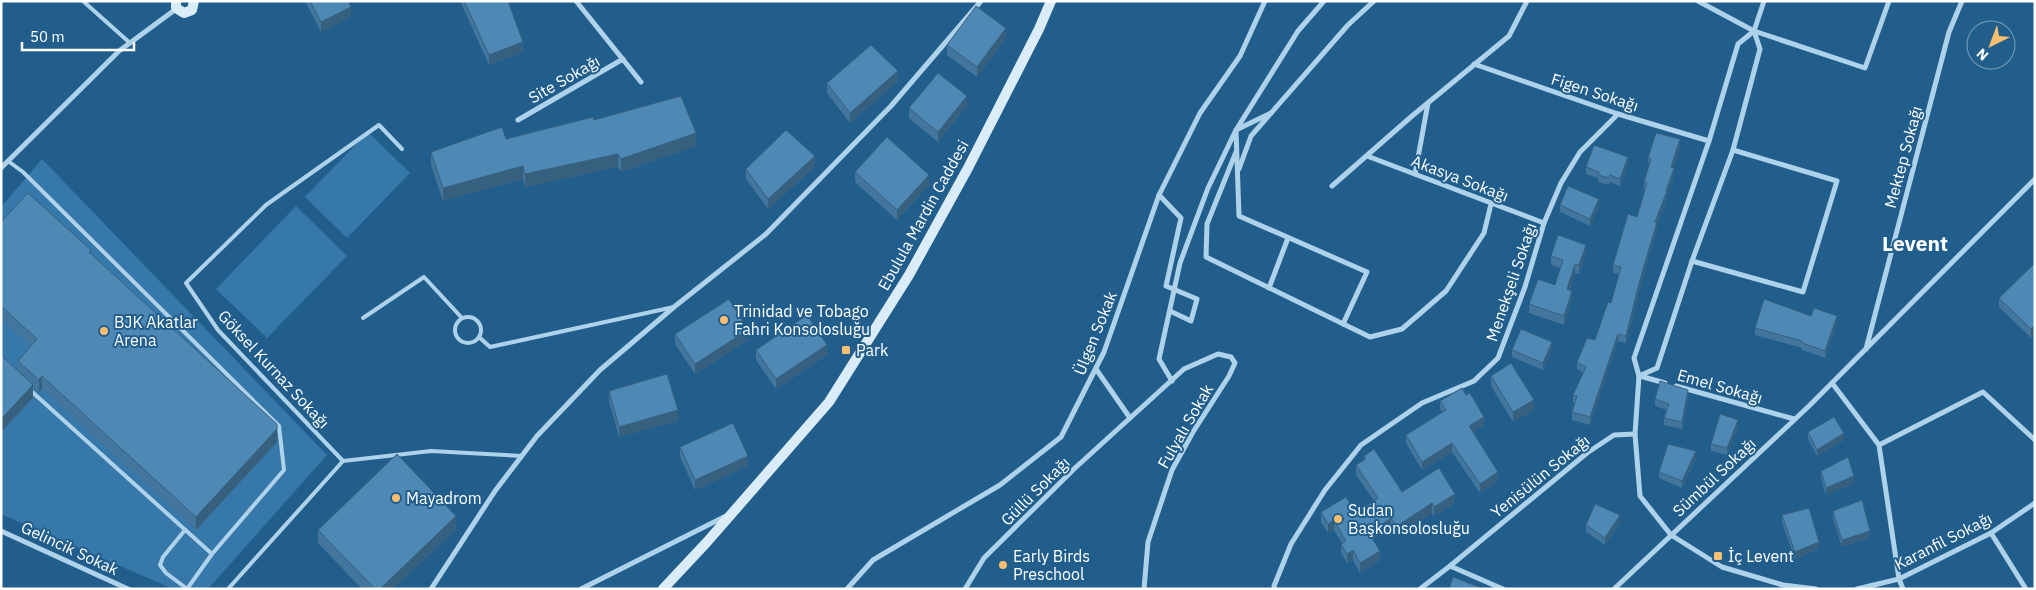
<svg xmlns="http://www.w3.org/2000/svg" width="2036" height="590" viewBox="0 0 2036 590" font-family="'IBM Plex Sans',sans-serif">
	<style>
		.pitch { fill: #3578a9 }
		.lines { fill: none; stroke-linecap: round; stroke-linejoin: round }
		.lane { stroke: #afd2eb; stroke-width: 4 }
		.street { stroke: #afd2eb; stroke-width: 5 }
		.secondary { stroke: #dbecf9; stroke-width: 10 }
		.wall { fill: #43769c }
		.shaded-wall { fill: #37607f }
		.building { fill: #4e89b5; stroke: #37607f }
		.poi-dot { fill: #f8bf71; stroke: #215e8c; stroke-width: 2 }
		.labels { text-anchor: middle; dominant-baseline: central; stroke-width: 4; stroke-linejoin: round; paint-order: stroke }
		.street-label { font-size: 16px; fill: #fff; stroke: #215e8c }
		.poi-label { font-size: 16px; fill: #fff; stroke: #215e8c; text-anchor: start }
		.district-label { font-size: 21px; font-weight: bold; fill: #fff; stroke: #215e8c }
	</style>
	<rect width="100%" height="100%" fill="#215e8c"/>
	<g class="pitch">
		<path d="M368,132L410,173L347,238L305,197Z"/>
		<path d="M42,159L327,455L208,589H173L1,514V207Z"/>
		<path d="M296,206L347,256L267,338L216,289Z"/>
	</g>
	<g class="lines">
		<g class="lane">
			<path d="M83,1L130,43"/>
			<path d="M8,161L23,172L279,426L284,470L212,554L187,589"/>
			<circle cx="468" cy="330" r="13"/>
			<path d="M363,318L424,277L462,318"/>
			<path d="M479,337L490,347L674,307"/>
			<path d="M30,390L212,554"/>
			<path d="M343,461L431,451L522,456"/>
			<path d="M185,530L163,557L160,565L166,573L186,588"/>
			<path d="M228,589L343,461L218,330L186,283L266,205L379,125L402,149"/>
		</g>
		<g class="street">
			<path d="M576,1L641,82"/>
			<path d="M1698,1L1754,31L1865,68L1889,1"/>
			<path d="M1754,31L1738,44L1709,141L1634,358L1639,376L1635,434L1640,496L1671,535L1722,567L1783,585L1816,589"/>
			<path d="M1754,31L1764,1"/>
			<path d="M1474,64L1618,114L1709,141"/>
			<path d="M1271,113L1236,130L1298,31L1324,1"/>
			<path d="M518,120L623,59"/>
			<path d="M1236,152L1207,224L1206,257L1370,337L1402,329L1446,291L1484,233L1491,204"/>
			<path d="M1367,156L1544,223"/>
			<path d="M1,168L119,51L176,9"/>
			<path d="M1239,169L1251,136L1348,25L1374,1"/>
			<path d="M1415,174L1428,103"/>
			<path d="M1332,186L1412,116L1509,36L1527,1"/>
			<path d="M1159,195L1181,218L1166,286L1197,299L1191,321L1170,311"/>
			<path d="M1692,261L1803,292L1837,181L1733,150"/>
			<path d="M1269,288L1288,238"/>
			<path d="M1866,349L1949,32L1962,1"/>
			<path d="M1096,369L1130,418"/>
			<path d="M1639,376L1657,368L1692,261L1733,150L1760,49L1754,31"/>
			<path d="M1640,376L1665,383"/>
			<path d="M1172,381L1159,359L1180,263L1208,188L1236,130L1239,216L1367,272L1343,324"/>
			<path d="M1832,383L1879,445L1899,579L1903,589"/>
			<path d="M1676,386L1794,419"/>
			<path d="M1879,445L1983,392L2035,440"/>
			<path d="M1,531L128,589"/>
			<path d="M1991,533L2026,589"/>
			<path d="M1450,566L1503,589"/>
			<path d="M431,589L495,491L537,436L600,370L674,307L766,234L891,106L981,1"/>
			<path d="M581,589L726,516"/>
			<path d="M847,589L873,560L1000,485L1061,437L1104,352L1159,195L1200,113L1240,56L1265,1"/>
			<path d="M965,589L984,558L1075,468L1184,369L1218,354L1231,357L1235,363L1229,376L1193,432L1172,470L1148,542L1144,589"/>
			<path d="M1275,589L1274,586L1291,544L1325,490L1361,445L1422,403L1474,381L1498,358L1525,287L1544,223L1561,183L1580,152L1618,114"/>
			<path d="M1420,589L1450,566L1587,453L1614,435L1635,434"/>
			<path d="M1614,589L1809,406L2035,179"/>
			<path d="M1857,589L1899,579L1991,533L2035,503"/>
		</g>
		<g class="secondary">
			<path d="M176,1V8L184,13L192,10L194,1"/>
			<path d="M663,589L707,542L829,402L909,275L968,168L1039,29L1051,1"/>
		</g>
	</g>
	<g class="wall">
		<path d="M305,1H348L351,17L321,32Z"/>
		<path d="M460,1H508L523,52L489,65Z"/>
		<path d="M1006,38L977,77L947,55V45Z"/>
		<path d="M898,81L850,123L827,93V83Z"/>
		<path d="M967,106L938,142L909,118V108Z"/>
		<path d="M594,120L696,146L621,172L618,167L525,187L523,179L443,201L431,165V152L506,139Z"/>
		<path d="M1680,147L1673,168L1674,176L1667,194V199L1657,225V230L1639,291L1626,343L1618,341L1590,425L1572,420V412L1575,403H1573V395L1583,373L1577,369V362L1595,340L1611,303L1619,274L1613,273V265L1637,217L1645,190H1644V182L1649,166L1648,158Z"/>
		<path d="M1628,164L1620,186L1610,182L1609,185L1598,182V178L1586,174V167Z"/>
		<path d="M815,167L768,209L746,179V169Z"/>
		<path d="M855,172L929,185L897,220L855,182Z"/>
		<path d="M1560,205L1599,206L1590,226L1560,212Z"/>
		<path d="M1,222L91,254L277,442L196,530L42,389L39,393L33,388V398L18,370V361L31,346L1,319Z"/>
		<path d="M1586,253L1579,274L1575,273L1570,290L1572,299L1564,325L1529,313V304L1555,285L1561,268L1551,265V256Z"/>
		<path d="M2035,263L2031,338L1999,307V298Z"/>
		<path d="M1811,316L1837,322L1825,358L1802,350V348L1755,335V328Z"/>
		<path d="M675,334L748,340L695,374L675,344Z"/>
		<path d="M1552,349L1543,370L1512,357V350Z"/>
		<path d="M756,350L827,355L776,389L756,360Z"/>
		<path d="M1491,376L1534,410L1513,422L1491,386Z"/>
		<path d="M609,391L678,421L619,437L609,401Z"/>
		<path d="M1688,397L1682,429L1664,425V418L1667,410L1655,406V399Z"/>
		<path d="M1440,401L1484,425L1472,432L1498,481L1480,493L1452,452L1422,470L1406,443V435L1442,412L1440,409Z"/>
		<path d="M1738,426L1727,455L1711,451V444Z"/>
		<path d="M1808,432L1844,440L1817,456L1808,439Z"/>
		<path d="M680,447L748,466L695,490L680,457Z"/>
		<path d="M1364,456L1402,492L1455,503L1434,516L1432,513L1397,536L1391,527L1373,539L1380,560L1360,573L1353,560L1347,563L1341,553V544L1342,543L1334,530L1328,533L1321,522V512L1356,513L1374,501L1356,475V465L1364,460Z"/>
		<path d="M1696,458L1682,488L1659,478V472Z"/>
		<path d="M1821,471L1854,483L1826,495L1821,478Z"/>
		<path d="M1833,511L1870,538L1842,547L1833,518Z"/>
		<path d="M1782,515L1819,549L1795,559L1782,522Z"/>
		<path d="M1620,522L1605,545L1586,532V525Z"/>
		<path d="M456,529L393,589H362L318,543V530Z"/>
	</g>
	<g class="shaded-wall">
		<path d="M351,7V17L321,32V22Z"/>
		<path d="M1006,28V38L977,77V67Z"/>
		<path d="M523,42V52L489,65V55Z"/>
		<path d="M898,71V81L850,123V113Z"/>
		<path d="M967,96V106L938,142V132Z"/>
		<path d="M696,133V146L621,172V159Z"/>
		<path d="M1680,139V147L1671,175V167Z"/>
		<path d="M618,154V167L525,187V174Z"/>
		<path d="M815,156V167L768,209V199Z"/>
		<path d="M1628,157V164L1620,186V179Z"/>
		<path d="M523,166V179L443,201V188Z"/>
		<path d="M1674,168V176L1667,194V199L1657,225V230L1639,291L1626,343V336L1655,222Z"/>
		<path d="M929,175V185L897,220V210Z"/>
		<path d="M1599,199V206L1590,226V219Z"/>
		<path d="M1586,245V253L1579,274V265Z"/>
		<path d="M1575,264V273L1567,298V289Z"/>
		<path d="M1572,291V299L1564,325V316Z"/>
		<path d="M1837,316V322L1825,358V351Z"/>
		<path d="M2035,325V334L2031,338V329Z"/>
		<path d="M748,330V340L695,374V364Z"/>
		<path d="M1618,334V341L1590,425V417Z"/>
		<path d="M1552,342V349L1543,370V363Z"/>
		<path d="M827,345V355L776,389V379Z"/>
		<path d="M42,376V389L39,393V380Z"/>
		<path d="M33,385V398L1,432V419Z"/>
		<path d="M1688,390V397L1682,429V422Z"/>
		<path d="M1534,400V410L1513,422V412Z"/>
		<path d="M678,410V421L619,437V427Z"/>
		<path d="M1484,417V425L1469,434V426Z"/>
		<path d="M1738,420V426L1727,455V448Z"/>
		<path d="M277,429V442L196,530V517Z"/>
		<path d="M1844,433V440L1817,456V450Z"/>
		<path d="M1452,443V452L1422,470V462Z"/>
		<path d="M1696,451V458L1682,488V481Z"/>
		<path d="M748,456V466L695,490V480Z"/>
		<path d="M1498,472V481L1480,493V484Z"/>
		<path d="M1854,476V483L1826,495V488Z"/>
		<path d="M1455,494V503L1434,516V507Z"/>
		<path d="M1432,503V513L1397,536V526Z"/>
		<path d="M1620,515V522L1605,545V538Z"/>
		<path d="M456,516V529L393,589H380Z"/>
		<path d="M1391,518V527L1369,542V533Z"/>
		<path d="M1334,520V530L1328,533V524Z"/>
		<path d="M1870,531V538L1842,547V540Z"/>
		<path d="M1819,542V549L1795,559V552Z"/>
		<path d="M1353,550V560L1347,563V554Z"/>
		<path d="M1380,551V560L1360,573V563Z"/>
	</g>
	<g class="building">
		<path d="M310,1H348L351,7L321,22Z"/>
		<path d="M464,1H508L523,42L489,55Z"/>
		<path d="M976,6L1006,28L977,67L947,45Z"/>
		<path d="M871,45L898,71L850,113L827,83Z"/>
		<path d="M938,73L967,96L938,132L909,108Z"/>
		<path d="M681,96L696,133L621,159L618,154L525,174L523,166L443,188L431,152L502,127L506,139L593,117L594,120Z"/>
		<path d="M786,130L815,156L768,199L746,169Z"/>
		<path d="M1656,133L1680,139L1671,167L1674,168L1666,191H1667L1655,222H1657L1639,283L1626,336L1618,334L1590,417L1572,412L1577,396L1573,395L1586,367L1577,362L1587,338L1595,340L1608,302L1611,303L1621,267L1613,265L1628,214L1637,217L1647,183L1644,182L1651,159L1648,158Z"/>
		<path d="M887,137L929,175L897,210L855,172Z"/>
		<path d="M1594,145L1628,157L1620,179L1610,175L1609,178L1598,175L1599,172L1586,167Z"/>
		<path d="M1568,186L1599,199L1590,219L1560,205Z"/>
		<path d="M28,193L91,250L89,252L277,424V429L196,517L42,376L39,380L18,361L37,339L1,306V222Z"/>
		<path d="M1558,235L1586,245L1579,265L1575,264L1567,289L1572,291L1564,316L1529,304L1538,279L1555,285L1563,260L1551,256Z"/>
		<path d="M2035,263V325L2031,329L1999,298Z"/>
		<path d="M729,299L748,330L695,364L675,334Z"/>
		<path d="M1764,299L1811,316L1814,308L1837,316L1825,351L1802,343V341L1755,328Z"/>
		<path d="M807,315L827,345L776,379L756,350Z"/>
		<path d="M1521,329L1552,342L1543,363L1512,350Z"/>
		<path d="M1,355L33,385L1,419Z"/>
		<path d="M1511,363L1534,400L1513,412L1491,376Z"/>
		<path d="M667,374L678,410L619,427L609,391Z"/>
		<path d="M1660,381L1688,390L1682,422L1664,418L1669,404L1655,399Z"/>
		<path d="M1462,388L1466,395L1470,393L1484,417L1469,426L1498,472L1480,484L1452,443L1422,462L1406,435L1446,410L1440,401Z"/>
		<path d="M1720,414L1738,420L1727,448L1711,444Z"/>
		<path d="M1834,417L1844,433L1817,450L1808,432Z"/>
		<path d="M733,423L748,456L695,480L680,447Z"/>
		<path d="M1668,444L1696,451L1682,481L1659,472Z"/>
		<path d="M1374,449L1402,492L1439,468L1455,494L1434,507L1432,503L1397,526L1391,518L1369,533L1380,551L1360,563L1353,550L1347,554L1341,544L1346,541L1334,520L1328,524L1321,512L1346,497L1356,513L1378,498L1356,465L1366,459L1364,456Z"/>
		<path d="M397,454L456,516L380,589H375L318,530Z"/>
		<path d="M1848,457L1854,476L1826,488L1821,471Z"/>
		<path d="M1862,500L1870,531L1842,540L1833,511Z"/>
		<path d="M1595,504L1620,515L1605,538L1586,525Z"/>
		<path d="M1809,508L1819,542L1795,552L1782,515Z"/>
		<path d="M1453,577L1484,589H1449Z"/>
	</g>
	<g class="poi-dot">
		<circle cx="724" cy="320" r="5"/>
		<circle cx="104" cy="331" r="5"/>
		<rect x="841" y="345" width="10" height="10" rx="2.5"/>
		<circle cx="396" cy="498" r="5"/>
		<circle cx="1338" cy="519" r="5"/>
		<rect x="1713" y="551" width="10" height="10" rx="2.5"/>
		<circle cx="1003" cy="565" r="5"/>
	</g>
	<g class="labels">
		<g class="street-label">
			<text transform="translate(564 79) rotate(-30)">Site Sokağı</text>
			<text transform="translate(1595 92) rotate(18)">Figen Sokağı</text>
			<text transform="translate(1903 157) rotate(-75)">Mektep Sokağı</text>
			<text transform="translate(1460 178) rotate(21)">Akasya Sokağı</text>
			<text transform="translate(923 215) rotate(-61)">Ebulula Mardin Caddesi</text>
			<text transform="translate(1511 282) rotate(-71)">Menekşeli Sokağı</text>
			<text transform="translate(1095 333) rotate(-68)">Ülgen Sokak</text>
			<text transform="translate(274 369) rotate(47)">Göksel Kurnaz Sokağı</text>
			<text transform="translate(1720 386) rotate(16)">Emel Sokağı</text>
			<text transform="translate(1185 426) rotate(-60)">Fulyalı Sokak</text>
			<text transform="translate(1540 476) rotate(-39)">Yenisülün Sokağı</text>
			<text transform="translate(1714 477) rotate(-43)">Sümbül Sokağı</text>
			<text transform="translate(1035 491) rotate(-45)">Güllü Sokağı</text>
			<text transform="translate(1943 541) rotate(-27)">Karanfil Sokağı</text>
			<text transform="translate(70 548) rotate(25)">Gelincik Sokak</text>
		</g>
		<g class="poi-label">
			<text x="734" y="311">Trinidad ve Tobago<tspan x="734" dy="18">Fahri Konsolosluğu</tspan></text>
			<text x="114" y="322">BJK Akatlar<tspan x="114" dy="18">Arena</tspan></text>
			<text x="856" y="350">Park</text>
			<text x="406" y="498">Mayadrom</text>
			<text x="1348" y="510">Sudan<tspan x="1348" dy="18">Başkonsolosluğu</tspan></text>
			<text x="1013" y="556">Early Birds<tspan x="1013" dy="18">Preschool</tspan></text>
			<text x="1728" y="556">İç Levent</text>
		</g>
		<g class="district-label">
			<text x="1915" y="243">Levent</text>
		</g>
	</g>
	<rect width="2036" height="590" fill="none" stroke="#ffffff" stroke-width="5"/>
	<g transform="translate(1991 45) rotate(222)"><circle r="24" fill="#215e8c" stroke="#7a9eba"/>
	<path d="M0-4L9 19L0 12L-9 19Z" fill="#f8bf71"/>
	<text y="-8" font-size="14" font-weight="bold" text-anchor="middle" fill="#ffffff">N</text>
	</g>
	<path d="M22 42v8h112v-8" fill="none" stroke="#ffffff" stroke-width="2.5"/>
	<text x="30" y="42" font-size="15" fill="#ffffff" stroke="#215e8c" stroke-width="4" paint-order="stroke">50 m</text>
</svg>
